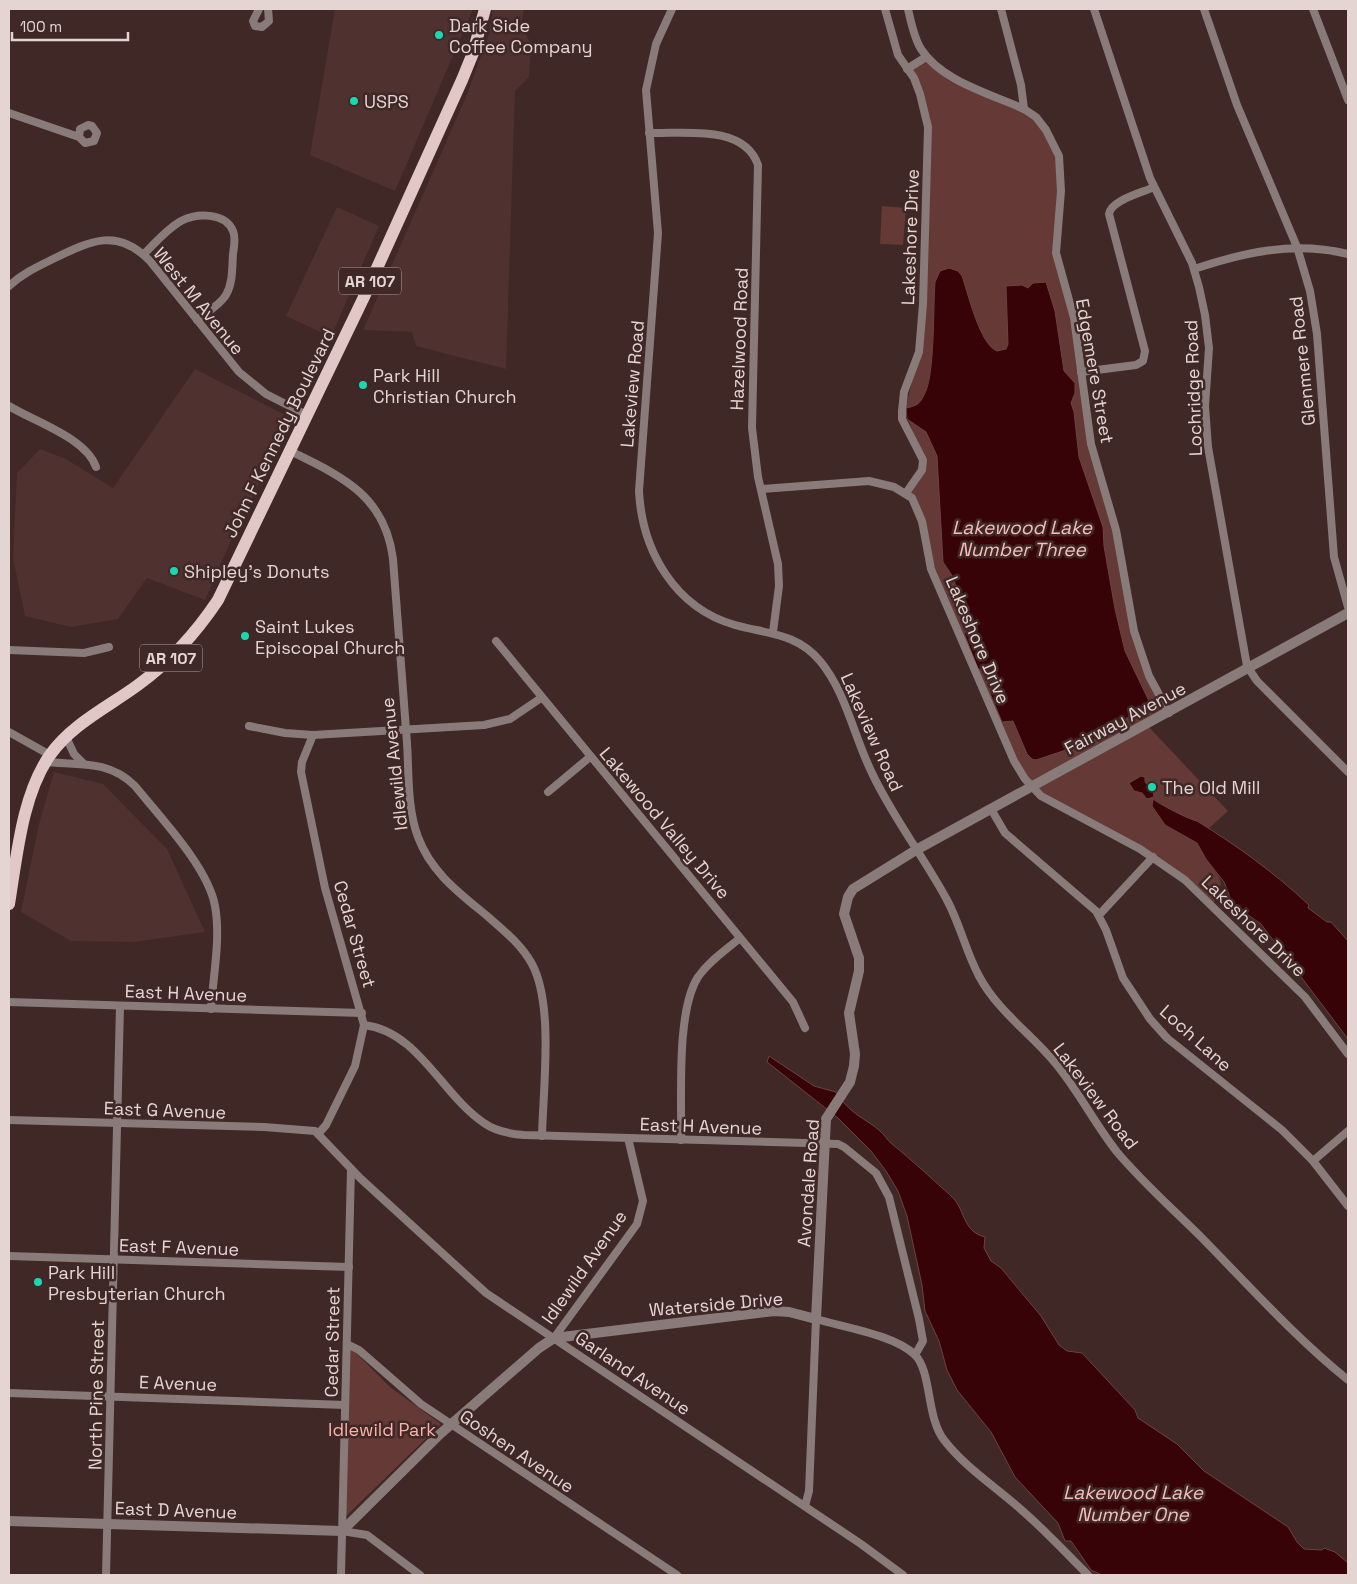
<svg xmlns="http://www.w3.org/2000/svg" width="1357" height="1584" viewBox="0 0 1357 1584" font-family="'Space Grotesk',sans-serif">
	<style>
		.built { fill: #4f312f }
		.green { fill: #643936 }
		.water { fill: #380306; stroke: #6c4244 }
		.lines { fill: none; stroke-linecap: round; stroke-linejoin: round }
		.minor { stroke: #887b7a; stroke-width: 8 }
		.tertiary { stroke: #887b7a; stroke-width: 10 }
		.primary { stroke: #e1c7c5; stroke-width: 12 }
		.poi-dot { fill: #1cd5b1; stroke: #3f2826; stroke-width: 2 }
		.labels { text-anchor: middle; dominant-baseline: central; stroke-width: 5; stroke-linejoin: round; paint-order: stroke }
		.shield { fill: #3f2826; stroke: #b2a19f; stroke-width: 1 }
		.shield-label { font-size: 16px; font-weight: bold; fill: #e4d5d3 }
		.poi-label { font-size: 18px; fill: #e4d5d3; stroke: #3f2826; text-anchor: start }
		.street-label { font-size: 18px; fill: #e4d5d3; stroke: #3f2826 }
		.park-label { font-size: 18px; fill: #fcb1ab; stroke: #3f2826 }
		.water-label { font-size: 19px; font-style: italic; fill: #f7beb9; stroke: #3f2826 }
	</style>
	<rect width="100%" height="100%" fill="#3f2826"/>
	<g class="built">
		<path d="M335,9H473L395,191L310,155Z"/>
		<path d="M493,9H524L521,27L531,43L529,77L515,91L506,369L416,346L412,332L363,330L466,97L489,34Z"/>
		<path d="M337,207L379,226L331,337L286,316Z"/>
		<path d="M195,369L293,419L236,529L205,600L147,578L118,619L71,627L25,616L13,558L17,473L40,449L66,459L113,488Z"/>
		<path d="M54,772L103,784L167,849L205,932L134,942L71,941L21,912L39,824Z"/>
	</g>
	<g class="green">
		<path d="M926,57L960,80L1024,109L1052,138L1061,191L1056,253L1069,300L1087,422L1111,505L1130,618L1149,676L1169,713L1148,726L1228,811L1209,828L1200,849L1219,877L1221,884L1213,905L1173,871L1030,786L976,673L906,493L922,470V455L905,411L915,368L924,270L928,127L907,69Z"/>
		<path d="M882,206L906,208L903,245L880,244Z"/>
		<path d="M347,1344L390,1387L441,1424L346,1516Z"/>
	</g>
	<g class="water">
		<path d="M949,268L958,271L962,276C968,293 980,345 997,351L1006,349L1008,344L1006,286L1022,285L1028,288L1033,283L1046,282L1055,311L1064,371L1075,383V393L1071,403L1074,412L1079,457L1103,527L1104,546L1115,609L1125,651L1149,701L1129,717L1105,729L1103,736L1092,740L1087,739L1063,751L1036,760L1032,759L1027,754L1013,721L1002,722L990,693L998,689L987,670L978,669L964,633L972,630L962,613L960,600L953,577L943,562L937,456L926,432L907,419L906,408C916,406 920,404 924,395C935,377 933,307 935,282L940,271Z"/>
		<path d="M1141,776L1145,777V782L1153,790L1154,797L1147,799L1142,793L1134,791L1129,783Z"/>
		<path d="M1153,799C1159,804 1190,820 1197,821C1236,845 1275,873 1309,905L1308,908L1327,922H1331L1348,941V1039L1261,924L1241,910L1231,900L1224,882L1206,859L1197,843L1165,825L1152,806Z"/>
		<path d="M769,1056L814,1086L836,1092C850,1114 860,1115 879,1130C884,1134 887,1140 892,1144C912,1160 931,1178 950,1195C966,1208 961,1231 985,1237L984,1248L991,1261L1001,1268L1041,1316L1059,1345L1067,1351L1082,1353L1135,1410L1138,1418L1177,1444L1204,1471L1288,1527L1297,1542L1304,1549L1322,1550L1324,1548L1335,1552L1348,1563V1575H1102L1091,1570L1071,1541H1065L1058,1523L1015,1477L991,1432L957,1390L947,1370L939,1341L925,1311L922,1285L907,1216L898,1191L886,1171L871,1151L838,1118L767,1062Z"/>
	</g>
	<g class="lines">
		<g class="minor">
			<path d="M259,9L253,21L255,26L262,27L269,21L268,9"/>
			<path d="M672,9L656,44L646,90L658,233L639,491C642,551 675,608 735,625C767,634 797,633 820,661C846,692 854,737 872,773C893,818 924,857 947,900C960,924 966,952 979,976C998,1012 1032,1034 1056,1064C1079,1092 1095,1124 1117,1152C1143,1183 1175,1211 1204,1240C1251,1288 1296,1338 1348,1380"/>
			<path d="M885,9L898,55L914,78L920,94L928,127L923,304L919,352L904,392L902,411V419L923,460L922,470L906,493"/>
			<path d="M908,9C911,22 914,38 921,49C941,81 991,94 1024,109"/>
			<path d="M1001,9L1021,85L1024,109L1036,117L1046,130L1059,156L1061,191L1056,253L1074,318L1091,444L1116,530L1134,631L1149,676L1169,713"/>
			<path d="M1094,9L1150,178L1192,263L1199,287L1205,315L1209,348L1205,406L1208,447L1247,666L1257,681L1348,772"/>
			<path d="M1204,9L1237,105L1297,247L1310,291L1317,334L1334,557L1348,607"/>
			<path d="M1313,9L1348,100"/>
			<path d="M907,69L926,57"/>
			<path d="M9,113L79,137L85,143L94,141L97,133L92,126L88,125L80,129L79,137"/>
			<path d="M649,133C684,134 744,124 758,165L752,428L758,477L778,564L779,586L773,632"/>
			<path d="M144,254C155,243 167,229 181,221C197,213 225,212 233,231C236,238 234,247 233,254C232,268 233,283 226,295C220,305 206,313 197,320"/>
			<path d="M1194,269C1245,252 1294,241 1348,254"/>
			<path d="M9,286C23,273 39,266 55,258C92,240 118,228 150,261L239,372L266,394L307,415"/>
			<path d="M1081,372L1136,365L1143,361L1145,351L1109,214C1111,200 1142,193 1154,187"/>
			<path d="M9,406C35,422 86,438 96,467"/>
			<path d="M290,451C341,476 385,495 393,559C398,620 402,682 407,743C409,773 407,808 418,837C431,872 458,892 486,915C503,930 521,944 532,964C554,1005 543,1089 542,1136"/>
			<path d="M761,489L869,481L894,487L912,498L922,521L931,569L1014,761L1025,779L1041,796L1140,849L1185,880L1305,997L1348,1054"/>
			<path d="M496,641L793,1002L805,1028"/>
			<path d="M9,650L84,653L109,647"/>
			<path d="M249,726L285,733L313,735L484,725L510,719L541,698"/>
			<path d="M9,732L50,755"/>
			<path d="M313,735L302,762L301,772L325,888L364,1025L355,1066L326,1125L318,1134"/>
			<path d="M66,737L74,754L83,763"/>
			<path d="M45,762C79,765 109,760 135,786C160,817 208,867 215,906C221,939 213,976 211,1009"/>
			<path d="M548,792L590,757"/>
			<path d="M991,809L1005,833L1096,911L1106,930L1123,978L1150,1019L1167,1038L1282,1130L1313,1161L1348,1206"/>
			<path d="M1099,915L1153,857"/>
			<path d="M9,1002L362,1013"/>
			<path d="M364,1025C418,1031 442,1095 484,1123C495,1131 511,1134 524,1135L806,1143L838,1144L844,1147L876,1173L889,1197L919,1319L923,1341L915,1355"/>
			<path d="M9,1120L264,1127L315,1131L360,1178L486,1293L861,1544L903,1575"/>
			<path d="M681,1140C682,1098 676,1011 698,977C709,961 726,950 740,938"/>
			<path d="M1313,1161L1348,1131"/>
			<path d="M9,1256L349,1267"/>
			<path d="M554,1338L637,1224L643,1201L628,1138"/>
			<path d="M347,1344L359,1350L421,1404L677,1575"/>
			<path d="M9,1393L345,1405"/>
			<path d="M805,1506L809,1491L816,1319C843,1327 895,1335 915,1355C932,1372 926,1417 944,1440C964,1466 993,1485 1017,1506C1043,1528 1065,1552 1088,1575"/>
			<path d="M342,1531L367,1535L420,1575"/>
			<path d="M106,1575L120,1006"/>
			<path d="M341,1575L351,1169"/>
		</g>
		<path class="tertiary" d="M9,1521L342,1531L440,1434L539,1348L554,1338L774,1311L789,1312L816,1319L826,1119L850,1082L854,1066L855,1054L849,1013L859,971V958L844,914L848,897L853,889L916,850L1348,613"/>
		<path class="primary" d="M9,904C17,856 22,795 50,755C72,724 108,707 138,685C171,661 196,633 218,600L363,299L462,80L473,53L485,9"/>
	</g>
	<g class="poi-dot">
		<circle cx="439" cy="35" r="5"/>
		<circle cx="354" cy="101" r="5"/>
		<circle cx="363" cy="385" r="5"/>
		<circle cx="174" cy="571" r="5"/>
		<circle cx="245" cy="636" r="5"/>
		<circle cx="1152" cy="787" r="5"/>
		<circle cx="38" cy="1282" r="5"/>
	</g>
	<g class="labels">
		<g class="shield">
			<rect x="339" y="267.5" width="62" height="27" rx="4"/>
			<rect x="140" y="644.5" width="62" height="27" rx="4"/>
		</g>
		<g class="shield-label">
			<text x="370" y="281">AR 107</text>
			<text x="171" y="658">AR 107</text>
		</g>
		<g class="poi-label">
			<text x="449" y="25">Dark Side<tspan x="449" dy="21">Coffee Company</tspan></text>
			<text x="364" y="101">USPS</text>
			<text x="373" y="375">Park Hill<tspan x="373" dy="21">Christian Church</tspan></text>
			<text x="184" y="571">Shipley's Donuts</text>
			<text x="255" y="626">Saint Lukes<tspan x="255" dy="21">Episcopal Church</tspan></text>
			<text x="1162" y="787">The Old Mill</text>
			<text x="48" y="1272">Park Hill<tspan x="48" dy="21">Presbyterian Church</tspan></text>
		</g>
		<g class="street-label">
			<text transform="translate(910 237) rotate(-88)">Lakeshore Drive</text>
			<text transform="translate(199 301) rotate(51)">West M Avenue</text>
			<text transform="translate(739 339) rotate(-88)">Hazelwood Road</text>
			<text transform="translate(1302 361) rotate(-96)">Glenmere Road</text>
			<text transform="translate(1095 371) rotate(80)">Edgemere Street</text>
			<text transform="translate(632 384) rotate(-85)">Lakeview Road</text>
			<text transform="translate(1193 388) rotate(-92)">Lochridge Road</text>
			<text transform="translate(279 433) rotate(-64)">John F Kennedy Boulevard</text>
			<text transform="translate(978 640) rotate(67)">Lakeshore Drive</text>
			<text transform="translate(1125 718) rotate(-28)">Fairway Avenue</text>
			<text transform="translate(872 732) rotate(66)">Lakeview Road</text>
			<text transform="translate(394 764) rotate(-96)">Idlewild Avenue</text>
			<text transform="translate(665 823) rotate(50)">Lakewood Valley Drive</text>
			<text transform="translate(1254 926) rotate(44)">Lakeshore Drive</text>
			<text transform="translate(355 934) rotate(74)">Cedar Street</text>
			<text transform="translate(186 993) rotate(2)">East H Avenue</text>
			<text transform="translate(1196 1038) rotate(42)">Loch Lane</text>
			<text transform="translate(1096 1096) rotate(53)">Lakeview Road</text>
			<text transform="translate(165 1110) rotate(2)">East G Avenue</text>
			<text transform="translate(701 1126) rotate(2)">East H Avenue</text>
			<text transform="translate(808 1183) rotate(-86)">Avondale Road</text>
			<text transform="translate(179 1247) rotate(2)">East F Avenue</text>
			<text transform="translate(584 1267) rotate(-55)">Idlewild Avenue</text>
			<text transform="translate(716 1304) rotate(-5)">Waterside Drive</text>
			<text transform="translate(332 1342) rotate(-89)">Cedar Street</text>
			<text transform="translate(633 1373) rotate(34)">Garland Avenue</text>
			<text transform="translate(178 1383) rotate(2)">E Avenue</text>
			<text transform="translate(96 1395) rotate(-89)">North Pine Street</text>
			<text transform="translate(517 1451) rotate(34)">Goshen Avenue</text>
			<text transform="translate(176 1510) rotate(2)">East D Avenue</text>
		</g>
		<g class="park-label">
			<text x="382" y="1429">Idlewild Park</text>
		</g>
		<g class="water-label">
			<text x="1022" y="527">Lakewood Lake<tspan x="1022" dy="22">Number Three</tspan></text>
			<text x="1133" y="1492">Lakewood Lake<tspan x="1133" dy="22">Number One</tspan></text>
		</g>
	</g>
	<rect width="1357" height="1584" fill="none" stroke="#e4d5d3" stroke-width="20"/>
	<path d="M12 32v8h116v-8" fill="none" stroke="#e4d5d3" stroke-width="2.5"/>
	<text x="20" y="32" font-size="15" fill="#e4d5d3" stroke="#3f2826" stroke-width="4" paint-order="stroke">100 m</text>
</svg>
